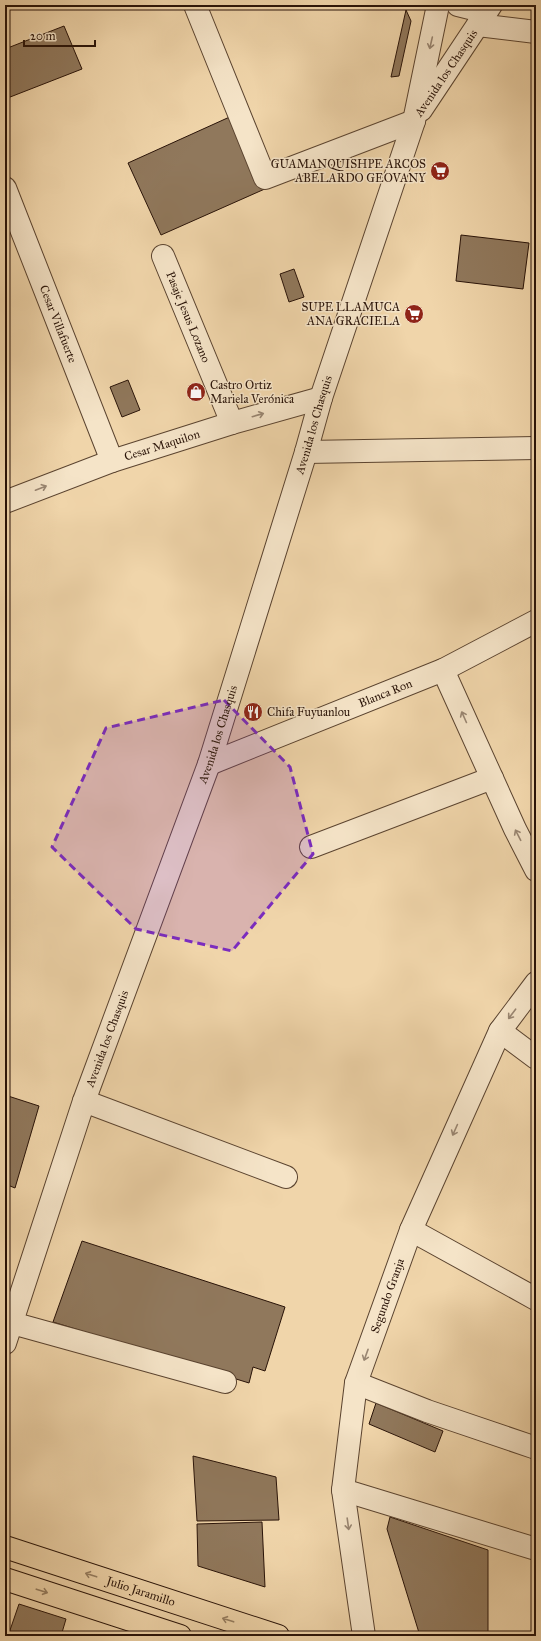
<svg xmlns="http://www.w3.org/2000/svg" width="541" height="1641" viewBox="0 0 541 1641" font-family="'IM FELL Great Primer',serif">
	<style>
		.building { fill: #90785c; stroke: #291308 }
		.lines { fill: none; stroke-linecap: round; stroke-linejoin: round }
		.minor-casing { stroke: #5b4430; stroke-width: 24 }
		.major-casing { stroke: #291308; stroke-width: 24 }
		.minor { stroke: #f5e4c8; stroke-width: 22 }
		.major { stroke: #f0d5aa; stroke-width: 22 }
		.oneway { stroke: #998672 }
		.oneway2 { stroke: #967e61 }
		.marked { fill: #7b2cbf; fill-opacity: 0.2; stroke: #7b2cbf; stroke-width: 3; stroke-dasharray: 8 5; stroke-linejoin: round }
		.labels { text-anchor: middle; dominant-baseline: central; stroke-width: 3; stroke-linejoin: round; paint-order: stroke }
		.street-label { font-size: 12px; fill: #291308; stroke: #f5e4c8 }
		.poi-label { font-size: 12px; fill: #291308; stroke: #f5e4c8; text-anchor: end }
	</style>
	<rect width="100%" height="100%" fill="#f0d5aa"/>
	<filter id="stains"><feTurbulence type="fractalNoise" baseFrequency=".005" numOctaves="4"/><feColorMatrix values="0 0 0 0 .2 0 0 0 0 .09 0 0 0 0 .02 0 0 0 .5 -.17"/></filter>
	<radialGradient id="worn" r=".72"><stop offset=".6" stop-color="#630" stop-opacity="0"/><stop offset="1" stop-color="#630" stop-opacity=".3"/></radialGradient>
	<g class="building">
		<path d="M406,10L411,21L399,76L391,77Z"/>
		<path d="M64,26L82,69L5,99V49Z"/>
		<path d="M234,115L267,188L161,235L128,163Z"/>
		<path d="M461,235L529,243L523,289L456,281Z"/>
		<path d="M294,269L304,297L289,302L280,274Z"/>
		<path d="M128,380L140,410L122,417L110,387Z"/>
		<path d="M5,1095L39,1106L15,1188L5,1184Z"/>
		<path d="M82,1241L285,1307L265,1371L253,1367L249,1383L53,1322Z"/>
		<path d="M376,1403L443,1431L435,1452L369,1424Z"/>
		<path d="M193,1456L276,1477L279,1520L197,1521Z"/>
		<path d="M390,1517L488,1550V1636H420L387,1529Z"/>
		<path d="M262,1522L265,1587L198,1566L197,1524Z"/>
		<path d="M19,1604L66,1619L61,1636H8Z"/>
	</g>
	<g class="lines">
		<defs>
			<g id="minor">
				<path d="M195,5L265,178L414,121"/>
				<path d="M458,5L470,8L485,5"/>
				<path d="M478,25L536,32"/>
				<path d="M421,110L491,5"/>
				<path id="s1" d="M5,188L112,461"/>
				<path id="s2" d="M163,256L232,423"/>
				<path d="M306,452L536,448"/>
				<path id="s3" d="M5,502L112,461L232,423L321,398"/>
				<path d="M443,670L515,829L536,870"/>
				<path id="s4" d="M209,764L443,670L536,621"/>
				<path d="M311,847L492,778"/>
				<path d="M500,1031L536,1058"/>
				<path d="M84,1101L286,1177"/>
				<path d="M411,1230L536,1299"/>
				<path d="M12,1323L225,1382"/>
				<path id="s5" d="M5,1343L84,1101L209,764L306,452L321,398L414,121L438,5"/>
				<path d="M356,1383L427,1411L536,1448"/>
				<path d="M343,1490L536,1549"/>
				<path id="s6" d="M364,1636L343,1490L356,1383L411,1230L500,1031L536,983"/>
			</g>
			<g id="major">
				<path id="s7" d="M5,1547L278,1636"/>
				<path d="M5,1579L180,1636"/>
			</g>
		</defs>
		<use href="#minor" class="minor-casing"/>
		<use href="#major" class="major-casing"/>
		<use href="#minor" class="minor"/>
		<use href="#major" class="major"/>
	</g>
	<defs><path id="oneway-shaft" d="M-6 0H5M1.5-3L5.5 0L1.5 3" fill="none" stroke-width="1.6" stroke-linecap="round" stroke-linejoin="round"/></defs>
	<g class="oneway">
		<use href="#oneway-shaft" transform="translate(431 43) rotate(103)"/>
		<use href="#oneway-shaft" transform="translate(258 415) rotate(-16)"/>
		<use href="#oneway-shaft" transform="translate(41 488) rotate(-21)"/>
		<use href="#oneway-shaft" transform="translate(464 717) rotate(-114)"/>
		<use href="#oneway-shaft" transform="translate(518 835) rotate(-117)"/>
		<use href="#oneway-shaft" transform="translate(512 1014) rotate(127)"/>
		<use href="#oneway-shaft" transform="translate(455 1130) rotate(114)"/>
		<use href="#oneway-shaft" transform="translate(366 1355) rotate(110)"/>
		<use href="#oneway-shaft" transform="translate(348 1524) rotate(82)"/>
	</g>
	<g class="oneway2">
		<use href="#oneway-shaft" transform="translate(91 1575) rotate(-162)"/>
		<use href="#oneway-shaft" transform="translate(42 1591) rotate(18)"/>
		<use href="#oneway-shaft" transform="translate(228 1620) rotate(-162)"/>
	</g>
	<path class="marked" d="M224,700L290,767L313,854L232,951L136,929L52,847L106,728Z"/>
	<defs>
		<symbol id="supermarket-disc" viewBox="-11 -11 22 22"><circle r="9.5" fill="#8f2418" stroke="#f5e4c8"/><path d="M-6-5.5h2.5l.6 2H6L4.5 2H-2.5L-4.4-4H-6ZM-1.5 3.2a1.3 1.3 0 1 0 .1 0ZM3 3.2a1.3 1.3 0 1 0 .1 0Z" fill="#fff"/></symbol>
		<symbol id="shop-disc" viewBox="-11 -11 22 22"><circle r="9.5" fill="#8f2418" stroke="#f5e4c8"/><path d="M-5-2.5h2.3a2.7 3.5 0 0 1 5.4 0H5L5.5 6h-11ZM-1.5-2.5h3a1.5 2.3 0 0 0-3 0Z" fill="#fff"/></symbol>
		<symbol id="restaurant-disc" viewBox="-11 -11 22 22"><circle r="9.5" fill="#8f2418" stroke="#f5e4c8"/><path d="M-5-6h1v4h1v-4h1v4h1v-4h1v5L-1.5 .5V6h-2V.5L-5-1ZM5-6V6H3V1.5H1.5Q1.5-4 5-6Z" fill="#fff"/></symbol>
	</defs>
	<g fill-rule="evenodd">
		<use href="#supermarket-disc" x="429" y="160" width="22" height="22"/>
		<use href="#supermarket-disc" x="403" y="303" width="22" height="22"/>
		<use href="#shop-disc" x="185" y="381" width="22" height="22"/>
		<use href="#restaurant-disc" x="242" y="701" width="22" height="22"/>
	</g>
	<g class="labels">
		<g class="street-label">
			<text transform="translate(446 73) rotate(-56)">Avenida los Chasquis</text>
			<text stroke="none"><textPath href="#s2" startOffset="66">Pasaje Jesus Lozano</textPath></text>
			<text stroke="none"><textPath href="#s1" startOffset="146">Cesar Villafuerte</textPath></text>
			<text stroke="none"><textPath href="#s5" startOffset="969">Avenida los Chasquis</textPath></text>
			<text stroke="none"><textPath href="#s3" startOffset="167">Cesar Maquilon</textPath></text>
			<text stroke="none"><textPath href="#s4" startOffset="190">Blanca Ron</textPath></text>
			<text stroke="none"><textPath href="#s5" startOffset="645">Avenida los Chasquis</textPath></text>
			<text stroke="none"><textPath href="#s5" startOffset="321">Avenida los Chasquis</textPath></text>
			<text stroke="none"><textPath href="#s6" startOffset="348">Segundo Granja</textPath></text>
			<text stroke="none"><textPath href="#s7" startOffset="143">Julio Jaramillo</textPath></text>
		</g>
		<g class="poi-label">
			<text x="426" y="164">GUAMANQUISHPE ARCOS<tspan x="426" dy="14">ABELARDO GEOVANY</tspan></text>
			<text x="400" y="307">SUPE LLAMUCA<tspan x="400" dy="14">ANA GRACIELA</tspan></text>
			<text x="210" y="385" text-anchor="start">Castro Ortiz<tspan x="210" dy="14">Mariela Verónica</tspan></text>
			<text x="267" y="712" text-anchor="start">Chifa Fuyuanlou</text>
		</g>
	</g>
	<rect width="541" height="1641" fill="none" stroke="#f0d5aa" stroke-width="20"/>
	<rect x="6" y="6" width="529" height="1629" fill="none" stroke="#291308" stroke-width="2"/>
	<rect x="10" y="10" width="521" height="1621" fill="none" stroke="#291308"/>
	<path d="M24 40v6h71v-6" fill="none" stroke="#291308" stroke-width="2"/>
	<text x="30" y="40" font-size="12" fill="#291308" stroke="#f5e4c8" stroke-width="3" paint-order="stroke">20 m</text>
	<rect width="100%" height="100%" filter="url(#stains)"/>
	<rect width="100%" height="100%" fill="url(#worn)"/>
</svg>
